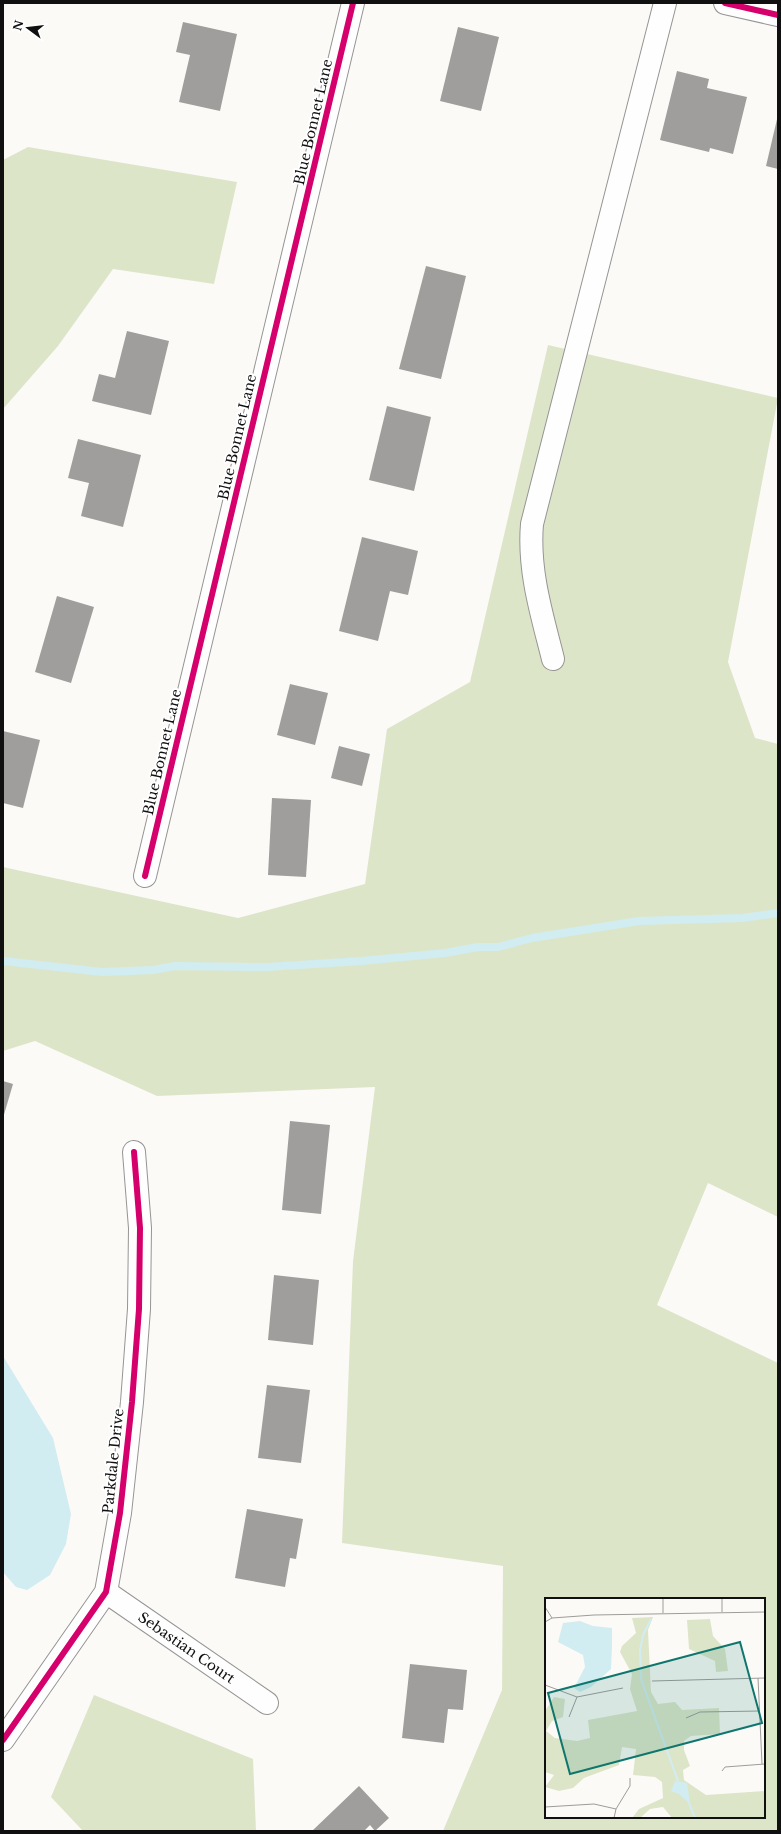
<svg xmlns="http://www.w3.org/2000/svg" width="781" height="1834" viewBox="0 0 781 1834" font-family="'Libre Baskerville',serif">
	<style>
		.forest { fill: #dde5c9; fill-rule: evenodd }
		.water { fill: #d1edf1 }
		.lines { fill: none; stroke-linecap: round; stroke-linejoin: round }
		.stream { stroke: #d1edf1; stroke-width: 8 }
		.building { fill: #a09e9c }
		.minor-casing { stroke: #969594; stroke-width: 24 }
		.minor { stroke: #fffefe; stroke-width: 22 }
		.cycleway-casing { stroke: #fff; stroke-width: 8 }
		.cycleway { stroke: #d6006c; stroke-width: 6 }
		.labels { text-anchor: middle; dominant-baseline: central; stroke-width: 4; stroke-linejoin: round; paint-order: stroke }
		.street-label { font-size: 14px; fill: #101010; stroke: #fff }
		.inset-river { fill: none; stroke: #d1edf1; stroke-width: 2 }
		.inset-road { fill: none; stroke: #9e9c9b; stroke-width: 1 }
		.view { fill: #0f766e; fill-opacity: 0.15; stroke: #0f766e; stroke-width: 2 }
		.inset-edge { fill: none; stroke: #101010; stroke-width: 2 }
	</style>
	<rect width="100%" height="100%" fill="#fcfaf7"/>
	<g class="forest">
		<path d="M28,147L237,182L214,284L113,269L58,346L3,409V160Z"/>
		<path d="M548,345L778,398L728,662L755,738L778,744V1217L708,1183L657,1305L778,1363V1831H443L502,1690L503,1566L342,1543L353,1261L375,1087L157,1096L35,1041L3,1051V867L238,918L365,884L387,729L470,682ZM546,1599H764V1817H546Z"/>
		<path d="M94,1695L253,1759L256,1831H83L51,1797Z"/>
	</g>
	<path class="water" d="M3,1356L53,1438L71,1514L66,1544L50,1575L27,1590L16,1587L3,1572Z"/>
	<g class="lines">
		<path class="stream" d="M3,961L102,972L153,970L175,966L267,967L361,961L445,953L478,947H498L532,938L639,921L742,918L778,913"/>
	</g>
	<g class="building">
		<path d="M183,22L237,34L220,111L179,102L190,55L176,52Z"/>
		<path d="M458,27L499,37L481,111L440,101Z"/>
		<path d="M677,71L709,79L707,88L747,97L733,154L710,148L709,152L660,140Z"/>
		<path d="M778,115V169L766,166Z"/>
		<path d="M426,266L466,276L441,379L399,369Z"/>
		<path d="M127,331L169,341L151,415L92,401L99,374L115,378Z"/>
		<path d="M387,406L431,417L414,491L369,480Z"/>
		<path d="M78,439L141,455L123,527L81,516L89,483L68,478Z"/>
		<path d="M362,537L418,551L408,595L390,591L378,641L339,631Z"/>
		<path d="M57,596L94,607L71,683L35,672Z"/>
		<path d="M290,684L328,693L315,745L277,735Z"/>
		<path d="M3,731L40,740L23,808L3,803Z"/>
		<path d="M339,746L370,754L362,786L331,778Z"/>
		<path d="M272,798L311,800L306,877L268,875Z"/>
		<path d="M3,1081L13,1084L3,1118Z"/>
		<path d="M290,1121L330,1125L321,1214L282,1210Z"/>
		<path d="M274,1275L319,1280L313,1345L268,1340Z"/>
		<path d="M267,1385L310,1390L301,1463L258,1458Z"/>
		<path d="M247,1509L303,1519L296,1559L290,1558L285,1587L235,1578Z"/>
		<path d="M410,1664L467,1670L463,1710L448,1709L444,1743L402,1738Z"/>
		<path d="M359,1786L389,1818L375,1831L370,1825L364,1831H312Z"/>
	</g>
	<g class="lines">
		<defs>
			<g id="minor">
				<path d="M725,3L778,15"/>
				<path d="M553,659C542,615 528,571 532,524L665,3"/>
				<path d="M145,876L353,3"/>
				<path id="s1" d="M106,1592L267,1703"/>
				<path d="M3,1740L106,1592L120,1513L132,1402L139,1309L140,1228L134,1152"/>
			</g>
		</defs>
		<use href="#minor" class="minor-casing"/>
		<use href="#minor" class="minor"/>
		<defs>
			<g id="cycleway">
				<path d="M725,3L778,15"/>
				<path d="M145,876L353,3"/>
				<path d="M3,1740L106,1592L120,1513L132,1402L139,1309L140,1228L134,1152"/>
			</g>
		</defs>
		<use href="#cycleway" class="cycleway-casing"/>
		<use href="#cycleway" class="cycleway"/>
	</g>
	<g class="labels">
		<g class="street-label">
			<text transform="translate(313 122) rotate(-77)">Blue Bonnet Lane</text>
			<text transform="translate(237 437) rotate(-77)">Blue Bonnet Lane</text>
			<text transform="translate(162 752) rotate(-77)">Blue Bonnet Lane</text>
			<text transform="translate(113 1461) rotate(-84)">Parkdale Drive</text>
			<text stroke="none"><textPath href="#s1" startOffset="98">Sebastian Court</textPath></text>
		</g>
	</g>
	<g transform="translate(545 1598)">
		<rect width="220" height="220" fill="#fcfaf7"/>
		<path d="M108,19L103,32L106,94L113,106L130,104L137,112L174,110L175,136L146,138L139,143V152L145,168L138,172L139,182L161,197L220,193V220H127L118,209L105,211L95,220H87L94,211L118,200L117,184L110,179L88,177L91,151L77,149L74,167L39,180L28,190L14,193L0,189L9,177L0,174V113L9,99L20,101L18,119L7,123L1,133L10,140L32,143L45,140L43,122L92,113L85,91L87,76L75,54L77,48L91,35L87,20ZM165,21L168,38L180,51L183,73L171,74L170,63L144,51L142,22Z" fill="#dde5c9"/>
		<path d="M35,23L48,28L67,30V47L66,71L46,89L35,94L29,90L40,69L38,57L13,44L18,25ZM130,183L142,185L145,206L134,196L126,193Z" fill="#d1edf1"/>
		<path class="inset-river" d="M106,21L98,37L95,52L96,81L133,183M144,205L150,220"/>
		<path class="inset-road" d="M177,0V14M0,9L7,20M118,15V0M0,24L7,20L49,17L220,14M213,80L217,166M107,83L220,80M0,87L32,99L78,90M24,119L32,99M141,120L155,114L215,113M177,173L180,169L220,166M0,209L49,206L71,211M69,220L71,211L85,188V180"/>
		<path class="view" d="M195,44L217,125L25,176L3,95Z"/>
		<rect width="220" height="220" class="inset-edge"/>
	</g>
	<rect width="781" height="1834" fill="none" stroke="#101010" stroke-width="8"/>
	<g transform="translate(28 28) rotate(285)" stroke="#ffffff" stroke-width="3" paint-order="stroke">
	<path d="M0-3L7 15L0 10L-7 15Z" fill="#101010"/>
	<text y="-6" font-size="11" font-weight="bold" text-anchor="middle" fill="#101010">N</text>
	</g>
</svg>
